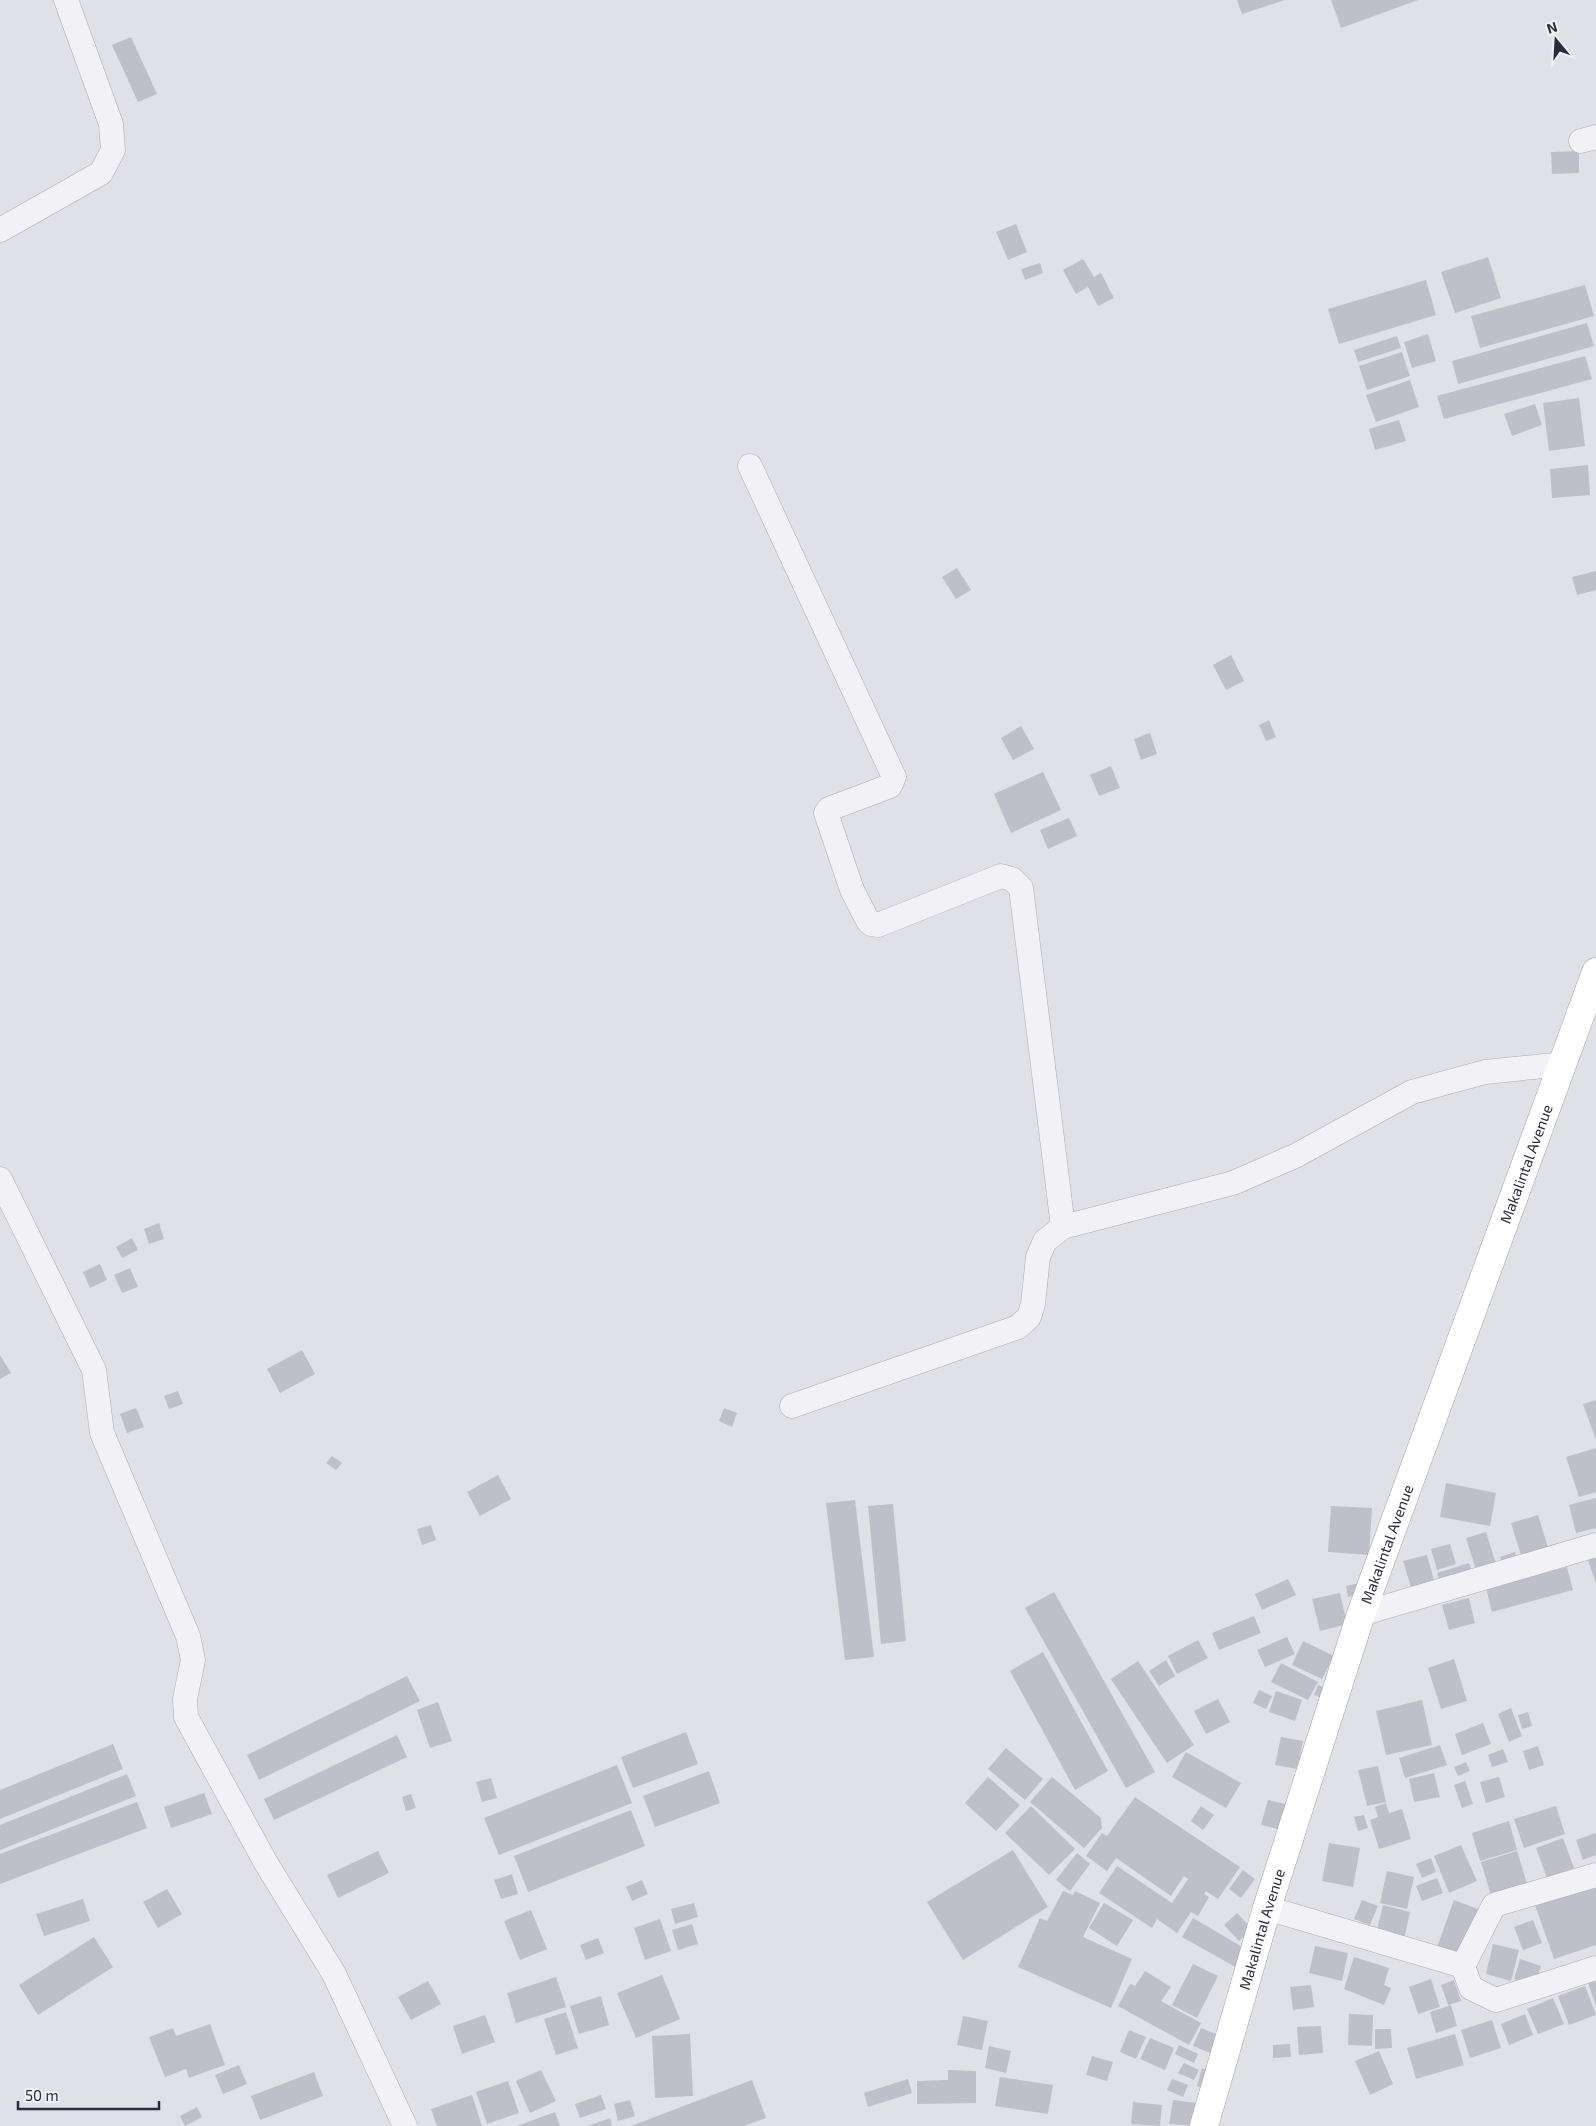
<svg xmlns="http://www.w3.org/2000/svg" width="1596" height="2126" viewBox="0 0 1596 2126" font-family="'Exo 2',sans-serif">
	<style>
		.building { fill: #bdbfc9 }
		.lines { fill: none; stroke-linecap: round; stroke-linejoin: round }
		.minor-casing { stroke: #a9abb4; stroke-width: 25 }
		.major-casing { stroke: #a0a3b1; stroke-width: 29 }
		.minor { stroke: #f2f2f6; stroke-width: 24 }
		.major { stroke: #fff; stroke-width: 28 }
		.labels { text-anchor: middle; dominant-baseline: central; stroke-width: 4; stroke-linejoin: round; paint-order: stroke }
		.street-label { font-size: 15px; fill: #2a2c3d; stroke: #eff0f5 }
	</style>
	<rect width="100%" height="100%" fill="#e0e1e7"/>
	<g class="building">
		<path d="M1237,0H1285L1242,14Z"/>
		<path d="M1331,0H1418L1341,28Z"/>
		<path d="M131,37L157,94L138,102L112,45Z"/>
		<path d="M1579,151V173L1552,174L1551,152Z"/>
		<path d="M1016,224L1027,252L1008,260L996,232Z"/>
		<path d="M1488,257L1501,298L1455,313L1441,272Z"/>
		<path d="M1083,259L1094,277L1101,273L1114,298L1098,306L1088,287L1076,294L1063,270Z"/>
		<path d="M1040,263L1043,273L1025,280L1021,269Z"/>
		<path d="M1426,280L1436,315L1339,344L1328,309Z"/>
		<path d="M1585,285L1594,316L1480,348L1471,316Z"/>
		<path d="M1587,323L1594,346L1458,384L1452,361Z"/>
		<path d="M1428,334L1436,361L1412,368L1404,342Z"/>
		<path d="M1397,336L1401,348L1358,362L1354,350Z"/>
		<path d="M1402,352L1410,376L1367,390L1359,366Z"/>
		<path d="M1585,356L1592,379L1444,419L1437,396Z"/>
		<path d="M1410,380L1419,407L1376,422L1366,395Z"/>
		<path d="M1579,398L1585,446L1549,451L1543,403Z"/>
		<path d="M1535,404L1542,425L1512,436L1504,414Z"/>
		<path d="M1399,420L1406,441L1375,450L1369,429Z"/>
		<path d="M1588,465L1590,495L1552,498L1550,469Z"/>
		<path d="M957,568L971,590L956,599L942,577Z"/>
		<path d="M1596,571V590L1577,595L1572,577Z"/>
		<path d="M1231,655L1244,681L1226,690L1213,665Z"/>
		<path d="M1269,720L1276,737L1266,741L1259,725Z"/>
		<path d="M1021,726L1034,749L1013,760L1001,738Z"/>
		<path d="M1150,733L1157,754L1141,760L1134,739Z"/>
		<path d="M1111,766L1120,788L1099,796L1090,775Z"/>
		<path d="M1043,772L1061,810L1011,833L994,794Z"/>
		<path d="M1069,818L1077,836L1048,849L1040,830Z"/>
		<path d="M159,1223L164,1239L149,1244L144,1229Z"/>
		<path d="M132,1238L138,1250L122,1258L116,1247Z"/>
		<path d="M100,1264L107,1280L90,1288L83,1272Z"/>
		<path d="M130,1268L138,1287L122,1293L114,1275Z"/>
		<path d="M302,1350L315,1374L280,1393L267,1369Z"/>
		<path d="M0,1355L11,1373L0,1379Z"/>
		<path d="M178,1391L183,1404L169,1409L164,1396Z"/>
		<path d="M1596,1400V1440L1583,1404Z"/>
		<path d="M136,1408L144,1427L127,1433L120,1414Z"/>
		<path d="M724,1408L737,1413L732,1427L719,1421Z"/>
		<path d="M1596,1448V1492L1579,1497L1566,1457Z"/>
		<path d="M332,1456L342,1463L336,1470L326,1463Z"/>
		<path d="M498,1475L511,1499L480,1516L467,1492Z"/>
		<path d="M1446,1483L1496,1493L1490,1526L1440,1517Z"/>
		<path d="M1596,1498V1528L1576,1533L1569,1505Z"/>
		<path d="M855,1500L874,1657L845,1660L826,1503Z"/>
		<path d="M893,1504L906,1641L881,1644L868,1506Z"/>
		<path d="M1331,1506L1372,1508L1369,1555L1328,1552Z"/>
		<path d="M1538,1515L1551,1557L1524,1565L1511,1523Z"/>
		<path d="M431,1525L436,1540L422,1545L417,1529Z"/>
		<path d="M1486,1532L1497,1567L1477,1573L1466,1538Z"/>
		<path d="M1450,1544L1456,1564L1437,1570L1431,1549Z"/>
		<path d="M1596,1551V1584L1586,1554Z"/>
		<path d="M1515,1552L1519,1564L1504,1569L1500,1557Z"/>
		<path d="M1427,1555L1437,1591L1414,1597L1403,1561Z"/>
		<path d="M1469,1563L1475,1579L1443,1590L1437,1573Z"/>
		<path d="M1567,1567L1573,1590L1492,1612L1486,1588Z"/>
		<path d="M1288,1579L1296,1595L1262,1610L1255,1594Z"/>
		<path d="M1360,1583L1362,1594L1348,1597L1346,1586Z"/>
		<path d="M1054,1592L1155,1772L1126,1788L1025,1608Z"/>
		<path d="M1340,1593L1347,1624L1320,1631L1312,1599Z"/>
		<path d="M1469,1598L1475,1623L1449,1630L1442,1605Z"/>
		<path d="M1254,1616L1261,1633L1219,1650L1212,1633Z"/>
		<path d="M1287,1637L1295,1654L1265,1667L1257,1650Z"/>
		<path d="M1198,1640L1208,1658L1177,1674L1168,1656Z"/>
		<path d="M1303,1641L1334,1656L1322,1679L1292,1665Z"/>
		<path d="M1043,1652L1108,1771L1075,1790L1010,1671Z"/>
		<path d="M1454,1659L1467,1701L1441,1709L1428,1668Z"/>
		<path d="M1166,1660L1175,1676L1159,1686L1149,1671Z"/>
		<path d="M1138,1661L1194,1745L1167,1763L1111,1679Z"/>
		<path d="M1281,1663L1318,1682L1308,1700L1271,1682Z"/>
		<path d="M407,1676L420,1701L259,1780L247,1755Z"/>
		<path d="M1318,1685L1330,1689L1326,1699L1314,1695Z"/>
		<path d="M1259,1690L1272,1696L1266,1709L1253,1703Z"/>
		<path d="M1276,1691L1302,1700L1295,1721L1269,1712Z"/>
		<path d="M1218,1699L1230,1722L1206,1734L1194,1711Z"/>
		<path d="M1422,1700L1432,1745L1386,1755L1376,1711Z"/>
		<path d="M438,1702L452,1741L430,1748L417,1710Z"/>
		<path d="M1511,1708L1522,1736L1509,1742L1498,1714Z"/>
		<path d="M1528,1712L1532,1726L1522,1729L1518,1715Z"/>
		<path d="M1483,1723L1491,1744L1462,1755L1455,1734Z"/>
		<path d="M686,1732L698,1764L633,1788L621,1757Z"/>
		<path d="M397,1735L407,1757L274,1820L264,1799Z"/>
		<path d="M1281,1737L1303,1741L1297,1769L1275,1765Z"/>
		<path d="M113,1744L123,1769L0,1819V1790Z"/>
		<path d="M1440,1745L1447,1765L1405,1778L1399,1758Z"/>
		<path d="M1538,1746L1544,1765L1529,1770L1523,1751Z"/>
		<path d="M1006,1748L1043,1779L1025,1800L988,1769Z"/>
		<path d="M1503,1749L1508,1762L1492,1767L1488,1755Z"/>
		<path d="M1186,1752L1241,1783L1226,1808L1172,1777Z"/>
		<path d="M1466,1762L1470,1771L1458,1776L1454,1767Z"/>
		<path d="M617,1765L632,1803L499,1855L484,1818Z"/>
		<path d="M1378,1766L1386,1802L1367,1806L1358,1770Z"/>
		<path d="M709,1771L720,1803L655,1827L643,1796Z"/>
		<path d="M1434,1773L1440,1797L1414,1802L1409,1779Z"/>
		<path d="M127,1774L136,1796L0,1850V1825Z"/>
		<path d="M988,1777L1020,1805L996,1831L965,1803Z"/>
		<path d="M1052,1777L1101,1818L1102,1828L1084,1848L1030,1802Z"/>
		<path d="M1499,1777L1505,1797L1486,1803L1480,1782Z"/>
		<path d="M491,1778L497,1798L482,1802L476,1782Z"/>
		<path d="M1465,1781L1473,1804L1462,1808L1454,1785Z"/>
		<path d="M204,1793L212,1814L171,1828L164,1807Z"/>
		<path d="M411,1794L416,1808L406,1811L402,1797Z"/>
		<path d="M1135,1797L1240,1867L1218,1899L1206,1891L1204,1894L1209,1897L1198,1916L1191,1912L1177,1933L1157,1919L1152,1928L1099,1893L1117,1866L1172,1903L1188,1879L1184,1876L1171,1896L1116,1858L1107,1871L1086,1856L1102,1833L1107,1836Z"/>
		<path d="M1268,1800L1289,1805L1282,1830L1261,1825Z"/>
		<path d="M137,1802L147,1828L0,1884V1854Z"/>
		<path d="M1386,1803L1389,1813L1402,1809L1411,1839L1379,1849L1370,1820L1378,1817L1375,1807Z"/>
		<path d="M1031,1806L1075,1849L1049,1875L1005,1833Z"/>
		<path d="M1201,1806L1214,1815L1203,1830L1191,1821Z"/>
		<path d="M1556,1806L1565,1834L1524,1848L1514,1819Z"/>
		<path d="M631,1810L645,1846L528,1892L514,1856Z"/>
		<path d="M1364,1815L1368,1828L1358,1831L1354,1817Z"/>
		<path d="M1509,1821L1517,1850L1480,1861L1472,1833Z"/>
		<path d="M1596,1833V1855L1583,1860L1576,1840Z"/>
		<path d="M1563,1838L1574,1868L1547,1878L1536,1848Z"/>
		<path d="M1329,1843L1360,1848L1353,1887L1322,1881Z"/>
		<path d="M1461,1845L1477,1881L1449,1893L1434,1856Z"/>
		<path d="M1013,1850L1048,1907L963,1960L927,1902Z"/>
		<path d="M378,1851L389,1873L338,1898L327,1875Z"/>
		<path d="M1517,1851L1529,1890L1493,1902L1481,1862Z"/>
		<path d="M1077,1853L1090,1864L1070,1891L1056,1880Z"/>
		<path d="M1431,1858L1436,1872L1422,1878L1416,1864Z"/>
		<path d="M1243,1870L1255,1879L1241,1898L1229,1889Z"/>
		<path d="M1387,1871L1414,1877L1407,1909L1380,1903Z"/>
		<path d="M512,1874L518,1894L501,1899L494,1880Z"/>
		<path d="M1437,1878L1443,1893L1422,1901L1416,1886Z"/>
		<path d="M642,1880L648,1894L632,1901L626,1887Z"/>
		<path d="M1596,1884V1945L1554,1959L1535,1905Z"/>
		<path d="M167,1889L182,1914L158,1928L143,1902Z"/>
		<path d="M1063,1891L1073,1895L1075,1891L1100,1903L1083,1937L1132,1959L1111,2008L1018,1967L1040,1918L1047,1921Z"/>
		<path d="M83,1899L90,1921L44,1936L36,1914Z"/>
		<path d="M1362,1900L1378,1906L1370,1925L1354,1919Z"/>
		<path d="M1454,1900L1483,1911L1465,1957L1437,1947Z"/>
		<path d="M694,1903L698,1917L675,1924L671,1909Z"/>
		<path d="M1104,1903L1133,1920L1117,1946L1089,1928Z"/>
		<path d="M1383,1905L1410,1912L1403,1944L1375,1938Z"/>
		<path d="M531,1910L547,1949L520,1960L504,1921Z"/>
		<path d="M1237,1913L1252,1929L1239,1941L1224,1925Z"/>
		<path d="M1193,1918L1249,1951L1239,1969L1182,1937Z"/>
		<path d="M660,1919L671,1951L645,1960L634,1928Z"/>
		<path d="M1533,1920L1542,1943L1523,1950L1514,1927Z"/>
		<path d="M692,1924L698,1944L678,1950L672,1930Z"/>
		<path d="M94,1937L113,1967L38,2015L19,1985Z"/>
		<path d="M598,1938L604,1953L586,1960L580,1945Z"/>
		<path d="M1493,1944L1519,1950L1511,1981L1486,1974Z"/>
		<path d="M1315,1946L1348,1953L1342,1981L1309,1973Z"/>
		<path d="M1354,1957L1389,1968L1384,1985L1391,1988L1384,2005L1344,1989Z"/>
		<path d="M1520,1959L1541,1966L1535,1985L1514,1979Z"/>
		<path d="M1193,1964L1218,1976L1197,2018L1172,2005Z"/>
		<path d="M1145,1971L1171,1987L1161,2001L1201,2023L1189,2045L1118,2006L1130,1984L1135,1986Z"/>
		<path d="M662,1975L680,2019L636,2038L617,1993Z"/>
		<path d="M556,1977L566,2007L516,2023L507,1993Z"/>
		<path d="M1431,1979L1440,2007L1418,2014L1409,1987Z"/>
		<path d="M1454,1980L1461,2001L1448,2005L1441,1985Z"/>
		<path d="M1596,1980V2006L1588,1983Z"/>
		<path d="M428,1981L441,2004L411,2020L398,1997Z"/>
		<path d="M1311,1985L1314,2007L1293,2010L1290,1987Z"/>
		<path d="M1585,1986L1596,2015L1569,2025L1558,1996Z"/>
		<path d="M601,1996L609,2025L579,2034L570,2006Z"/>
		<path d="M1553,1998L1564,2024L1538,2034L1527,2009Z"/>
		<path d="M1451,2005L1457,2026L1436,2033L1430,2012Z"/>
		<path d="M566,2012L578,2048L556,2055L544,2019Z"/>
		<path d="M1349,2014L1373,2015L1372,2046L1348,2045Z"/>
		<path d="M1525,2014L1533,2035L1509,2045L1501,2024Z"/>
		<path d="M485,2015L495,2042L462,2054L453,2026Z"/>
		<path d="M963,2016L988,2021L982,2050L957,2045Z"/>
		<path d="M1492,2020L1501,2048L1470,2058L1461,2030Z"/>
		<path d="M210,2024L225,2065L189,2078L186,2069L165,2077L149,2037L173,2028L176,2036Z"/>
		<path d="M1321,2026L1323,2053L1299,2055L1297,2027Z"/>
		<path d="M1201,2028L1231,2040L1223,2058L1193,2046Z"/>
		<path d="M1375,2029H1391L1392,2048L1375,2049Z"/>
		<path d="M1129,2030L1146,2037L1136,2059L1120,2052Z"/>
		<path d="M690,2034L693,2096L655,2098L652,2036Z"/>
		<path d="M1455,2034L1464,2065L1416,2079L1407,2048Z"/>
		<path d="M1150,2038L1174,2048L1165,2070L1140,2059Z"/>
		<path d="M1290,2044L1291,2057L1273,2058V2045Z"/>
		<path d="M1179,2045L1198,2054L1194,2063L1175,2054Z"/>
		<path d="M989,2046L1011,2051L1006,2073L985,2068Z"/>
		<path d="M1379,2051L1393,2084L1370,2095L1355,2061Z"/>
		<path d="M1092,2056L1113,2062L1107,2081L1086,2075Z"/>
		<path d="M1184,2063L1199,2070L1194,2080L1178,2073Z"/>
		<path d="M239,2065L247,2084L223,2094L215,2075Z"/>
		<path d="M1202,2068L1215,2073L1210,2090L1197,2086Z"/>
		<path d="M541,2070L556,2101L530,2113L516,2081Z"/>
		<path d="M948,2070L976,2071V2103L917,2104V2081L948,2080Z"/>
		<path d="M314,2072L323,2096L260,2120L251,2096Z"/>
		<path d="M1000,2077L1053,2085L1048,2114L995,2106Z"/>
		<path d="M908,2079L912,2093L868,2107L864,2093Z"/>
		<path d="M1172,2079L1188,2085L1183,2097L1167,2090Z"/>
		<path d="M752,2080L766,2118L744,2126H631Z"/>
		<path d="M508,2081L519,2113L487,2124L476,2092Z"/>
		<path d="M472,2095L482,2126H437L431,2109Z"/>
		<path d="M601,2095L606,2109L580,2118L575,2104Z"/>
		<path d="M630,2100L635,2116L618,2121L614,2104Z"/>
		<path d="M1173,2100L1204,2104L1201,2126L1169,2124Z"/>
		<path d="M1133,2102L1162,2105L1160,2126L1131,2124Z"/>
		<path d="M197,2107L202,2117L185,2126L180,2116Z"/>
		<path d="M555,2112L560,2126H517Z"/>
		<path d="M610,2118L612,2126H588Z"/>
	</g>
	<g class="lines">
		<defs>
			<g id="minor">
				<path d="M1581,141L1596,137"/>
				<path d="M0,230L101,173L113,150L111,124L66,0"/>
				<path d="M750,466L894,777L890,786L829,809L826,813L852,890L868,921L871,924L878,925L1001,876L1012,879L1021,888L1063,1227L1233,1183L1295,1156L1412,1092L1485,1072L1564,1064"/>
				<path d="M0,1179L94,1370L102,1433L188,1636L193,1660L185,1699L186,1717L266,1863L334,1974L405,2126"/>
				<path d="M792,1406L1018,1327L1029,1317L1033,1304L1038,1257L1045,1241L1063,1227"/>
				<path d="M1361,1614L1596,1545"/>
				<path d="M1596,1875L1494,1905L1463,1966L1471,1988L1496,2000L1596,1968"/>
				<path d="M1267,1908L1463,1966"/>
			</g>
			<g id="major">
				<path id="s1" d="M1204,2126L1267,1908L1361,1614L1596,972"/>
			</g>
		</defs>
		<use href="#minor" class="minor-casing"/>
		<use href="#major" class="major-casing"/>
		<use href="#minor" class="minor"/>
		<use href="#major" class="major"/>
	</g>
	<g class="labels">
		<g class="street-label">
			<text stroke="none"><textPath href="#s1" startOffset="1015">Makalintal Avenue</textPath></text>
			<text stroke="none"><textPath href="#s1" startOffset="610">Makalintal Avenue</textPath></text>
			<text stroke="none"><textPath href="#s1" startOffset="205">Makalintal Avenue</textPath></text>
		</g>
	</g>
	<g transform="translate(1556 40) rotate(342)" stroke="#eff0f5" stroke-width="4" paint-order="stroke">
	<path d="M0-4L9 19L0 12L-9 19Z" fill="#2a2c3d"/>
	<text y="-8" font-size="14" font-weight="bold" text-anchor="middle" fill="#2a2c3d">N</text>
	</g>
	<path d="M18 2101v8h141v-8" fill="none" stroke="#2a2c3d" stroke-width="2.5"/>
	<text x="25" y="2101" font-size="15" fill="#2a2c3d" stroke="#eff0f5" stroke-width="4" paint-order="stroke">50 m</text>
</svg>
